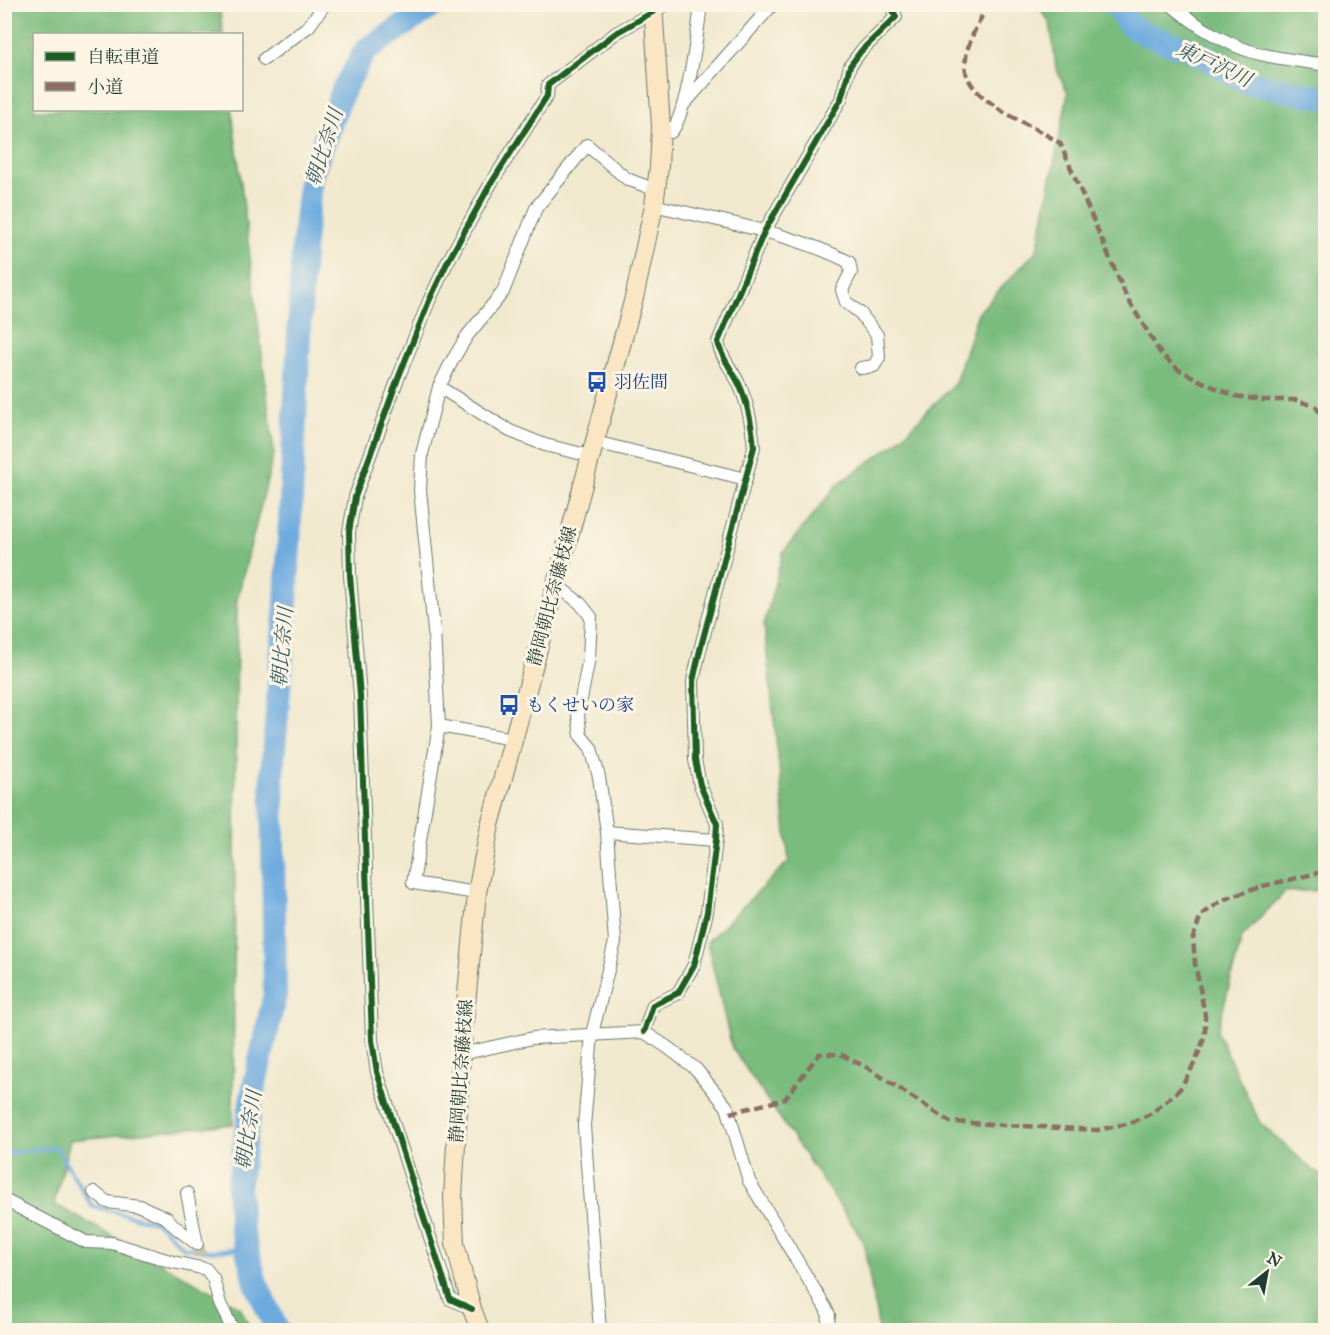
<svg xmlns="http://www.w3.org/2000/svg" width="1330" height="1335" viewBox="0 0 1330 1335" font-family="'IM FELL Great Primer','Noto Serif JP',serif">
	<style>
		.forest { fill: #7abc7e; stroke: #4c7c59; stroke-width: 1.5 }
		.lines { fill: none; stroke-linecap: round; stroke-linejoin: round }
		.stream { stroke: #6dabdf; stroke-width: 4 }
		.river { stroke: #6dabdf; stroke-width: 24 }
		.street-tunnel { stroke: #c7c7af; stroke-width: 12; stroke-dasharray: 12 6; stroke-linecap: butt }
		.street-casing { stroke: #68796a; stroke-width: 14 }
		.secondary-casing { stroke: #68796a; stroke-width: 20 }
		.street { stroke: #fff; stroke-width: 12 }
		.secondary { stroke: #fbe6c4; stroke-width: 18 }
		.quiet { stroke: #8d6e63; stroke-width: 4.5; stroke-dasharray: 9 4.5; stroke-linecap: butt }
		.cycleway-casing { stroke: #fcf5e5; stroke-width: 10 }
		.cycleway { stroke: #1b5e20; stroke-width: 6 }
		.labels { text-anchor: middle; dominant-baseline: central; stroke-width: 6; stroke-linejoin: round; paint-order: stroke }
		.transit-label { font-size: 18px; fill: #164399; stroke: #fcf5e5; text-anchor: start }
		.street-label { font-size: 18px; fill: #1f3d34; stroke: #fcf5e5 }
		.water-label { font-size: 20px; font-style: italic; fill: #365e67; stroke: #fcf5e5 }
	</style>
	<rect width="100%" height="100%" fill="#fcf5e5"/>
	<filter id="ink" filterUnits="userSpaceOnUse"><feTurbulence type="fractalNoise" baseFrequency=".0167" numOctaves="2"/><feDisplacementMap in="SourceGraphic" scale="12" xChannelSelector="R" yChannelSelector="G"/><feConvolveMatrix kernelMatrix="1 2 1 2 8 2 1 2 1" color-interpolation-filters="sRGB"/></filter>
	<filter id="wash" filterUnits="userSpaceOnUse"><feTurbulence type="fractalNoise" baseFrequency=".008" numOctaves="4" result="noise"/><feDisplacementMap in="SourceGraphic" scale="24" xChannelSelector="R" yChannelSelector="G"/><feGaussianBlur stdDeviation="1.35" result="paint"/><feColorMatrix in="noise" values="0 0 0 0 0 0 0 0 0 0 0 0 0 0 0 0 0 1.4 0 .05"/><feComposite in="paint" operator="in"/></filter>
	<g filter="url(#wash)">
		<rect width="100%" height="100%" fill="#f1e9ce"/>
		<g class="forest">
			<path d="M1058,4L1325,5V890L1285,892L1242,937L1217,1032L1260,1123L1314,1171L1325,1177V1330H879L863,1240L732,1048L707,942L789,861L764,625L783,552L838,484L896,443L955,383L978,313L1037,250L1068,93L1056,68L1050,22L1042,12Z"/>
			<path d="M5,5H219L223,34H34V110H232L274,453L237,600L233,1124L70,1140L54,1204L240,1307L251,1330H5Z"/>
		</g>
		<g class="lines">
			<path class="stream" d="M4,1153L56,1147L92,1206L158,1223L184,1248L212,1251L236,1249L248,1254"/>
			<g class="river">
				<path d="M1115,4L1130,25L1145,34L1199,53L1248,83L1326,98"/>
				<path d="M277,1330L256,1283L241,1228L238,1188L251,1101L275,994L272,773L286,603L303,251L311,176L343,90L366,50L436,4"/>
			</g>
		</g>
	</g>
	<g filter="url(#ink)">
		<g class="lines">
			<path class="street-tunnel" d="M197,1244L202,1259"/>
			<defs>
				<g id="street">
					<path d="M1170,4C1189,20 1212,35 1234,45C1262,58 1296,60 1326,65"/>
					<path d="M264,59L309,26L325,4"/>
					<path d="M684,104L773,4"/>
					<path d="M661,127L671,132C687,115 698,30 701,4"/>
					<path d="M654,205C717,221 791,232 849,262L851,272L842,290L846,302L860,313L877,335L879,357L874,366L861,368"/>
					<path d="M439,387L510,431L545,445L591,456"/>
					<path d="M595,442L746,479"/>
					<path d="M555,584L580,603L591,617L589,658L578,715L581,736L591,748L599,777L607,832L615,942L592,1034L584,1126L600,1330"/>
					<path d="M439,726L513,739"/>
					<path d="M607,832L716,840"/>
					<path d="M477,893L413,883L439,726L434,631L420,490L422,454L439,387L452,361L467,336L503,292L536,208L587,145L627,179L656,190"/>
					<path d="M644,1032L653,1005L678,993L694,965L707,912L716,840L717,824L700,785L695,760L693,681L700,650L754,447C752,426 748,403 739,384C732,369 721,358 718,342L764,232L841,99L850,66L861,51L896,17L890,4"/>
					<path d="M461,1054L533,1038L644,1032L667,1047L696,1069L727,1107L749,1181L825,1307L829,1315L827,1330"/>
					<path d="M94,1192L107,1202L140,1206L167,1218L174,1226L197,1244L187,1193"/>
					<path d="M4,1200L86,1242L112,1243L173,1262L206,1269L213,1278L220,1304L233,1330"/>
					<path d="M472,1309L450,1299L377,1072L372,1040L360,696L350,576L349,532L355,497L397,381L429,301L447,263L490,185L547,96L548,85L616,33L667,4"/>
				</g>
				<path id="secondary" d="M480,1330L472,1309L455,1244L453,1198L461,1054L477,893L490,825L619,353L635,294L654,205L659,167L661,127L653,4"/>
			</defs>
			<use href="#street" class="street-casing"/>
			<use href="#secondary" class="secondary-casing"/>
			<use href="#street" class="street"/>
			<use href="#secondary" class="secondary"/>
			<g class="quiet">
				<path d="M988,4C979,23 962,49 966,71C971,103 1035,126 1060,143L1127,298L1161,354L1179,370L1209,385L1235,396L1262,400H1296L1316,407L1326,421"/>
				<path d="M730,1113L785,1099L819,1054H840L868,1068L950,1122L1098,1130L1131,1123L1152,1113L1180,1089L1195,1062L1205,1036V1015L1195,963L1193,938L1201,915L1223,900L1263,886L1326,871"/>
			</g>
			<defs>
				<g id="cycleway">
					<path d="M644,1032L653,1005L678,993L694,965L707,912L716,840L717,824L700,785L695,760L693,681L700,650L754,447C752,426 748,403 739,384C732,369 721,358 718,342L764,232L841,99L850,66L861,51L896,17L890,4"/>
					<path d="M472,1309L450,1299L377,1072L372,1040L360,696L350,576L349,532L355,497L397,381L429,301L447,263L490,185L547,96L548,85L616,33L667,4"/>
				</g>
			</defs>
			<use href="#cycleway" class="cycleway-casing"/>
			<use href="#cycleway" class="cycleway"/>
		</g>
	</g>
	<defs>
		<symbol id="bus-bare" viewBox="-9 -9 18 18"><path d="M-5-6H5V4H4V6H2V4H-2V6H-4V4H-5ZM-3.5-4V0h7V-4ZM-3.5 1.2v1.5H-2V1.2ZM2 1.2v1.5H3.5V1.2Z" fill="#1a4fb4" stroke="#fcf5e5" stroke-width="2.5" paint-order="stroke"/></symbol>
	</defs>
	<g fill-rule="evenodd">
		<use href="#bus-bare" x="582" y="367" width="30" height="30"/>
		<use href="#bus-bare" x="494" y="690" width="30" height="30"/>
	</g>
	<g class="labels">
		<g class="transit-label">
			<text x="614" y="382">羽佐間</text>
			<text x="526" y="705">もくせいの家</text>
		</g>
		<g class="street-label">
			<text transform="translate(552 596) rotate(-75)">静岡朝比奈藤枝線</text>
			<text transform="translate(461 1071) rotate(-86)">静岡朝比奈藤枝線</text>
		</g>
		<g class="water-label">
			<text transform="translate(1214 64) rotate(25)">東戸沢川</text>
			<text transform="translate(324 147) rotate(-72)">朝比奈川</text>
			<text transform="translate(282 647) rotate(-85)">朝比奈川</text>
			<text transform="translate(248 1130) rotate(-81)">朝比奈川</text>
		</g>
	</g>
	<rect width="1330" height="1335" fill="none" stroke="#fcf5e5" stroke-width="24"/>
	<rect x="33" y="33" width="210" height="78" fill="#fcf5e5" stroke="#a4ab9e" stroke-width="1.5"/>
	<rect x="45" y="52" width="30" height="9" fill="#1b5e20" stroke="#a4ab9e" stroke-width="1.5"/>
	<text x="87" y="63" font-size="18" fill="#1f3d34">自転車道</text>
	<rect x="45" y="82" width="30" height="9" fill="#8d6e63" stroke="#a4ab9e" stroke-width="1.5"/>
	<text x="87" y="93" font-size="18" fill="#1f3d34">小道</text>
	<g transform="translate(1267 1272) rotate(31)" stroke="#fcf5e5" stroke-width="4.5" paint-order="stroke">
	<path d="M0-4.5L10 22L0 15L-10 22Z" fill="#1f3d34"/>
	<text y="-9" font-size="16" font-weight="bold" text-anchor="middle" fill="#1f3d34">N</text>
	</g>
</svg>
